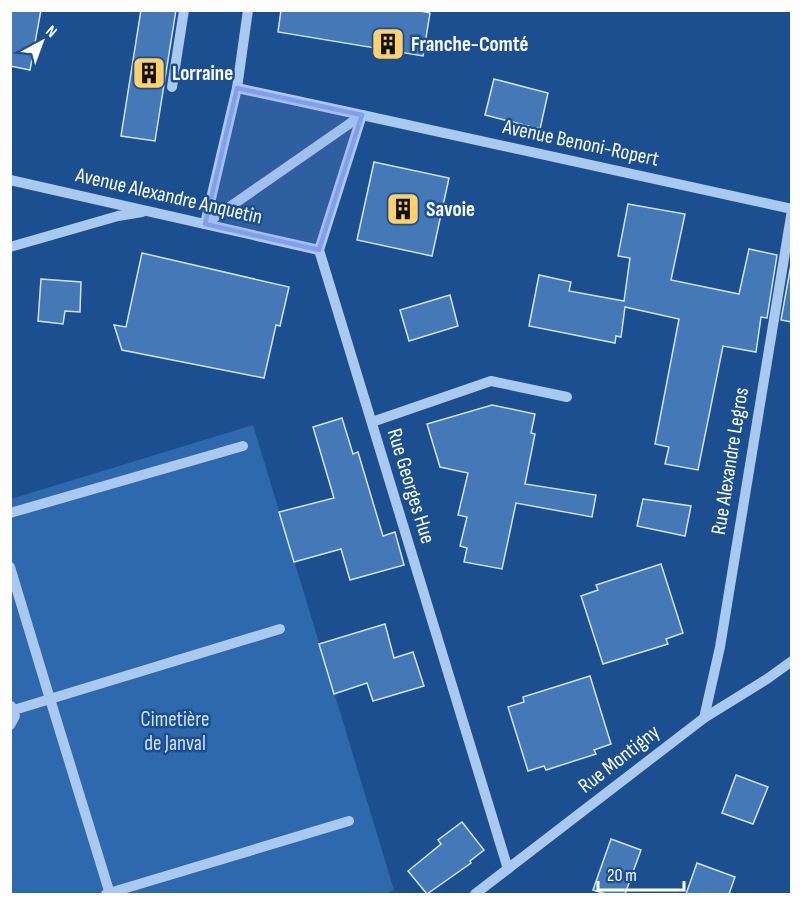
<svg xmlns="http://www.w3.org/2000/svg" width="802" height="905" viewBox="0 0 802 905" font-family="'Sofia Sans Condensed',sans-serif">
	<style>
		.green { fill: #2e69ad }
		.building { fill: #4478b7; stroke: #cfe3fa; stroke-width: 1.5 }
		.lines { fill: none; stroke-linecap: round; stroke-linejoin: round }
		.minor { stroke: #a9c9ee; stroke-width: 10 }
		.marked { fill: #839eea; fill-opacity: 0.2; stroke: #839eea; stroke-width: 4.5; stroke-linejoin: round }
		.labels { text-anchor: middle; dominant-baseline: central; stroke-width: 5; stroke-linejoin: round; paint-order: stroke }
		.poi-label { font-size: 21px; font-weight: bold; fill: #fff; stroke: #1b4f8f; text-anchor: start }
		.street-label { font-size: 21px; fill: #fff; stroke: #1b4f8f }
		.park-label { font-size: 21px; fill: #cfe3fa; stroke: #1b4f8f }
	</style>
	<rect width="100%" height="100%" fill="#1b4f8f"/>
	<path class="green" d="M253,425L394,890L385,894H11V499Z"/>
	<g class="building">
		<path d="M10,10H41L30,70L10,66Z"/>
		<path d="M141,10H176L155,141L121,136Z"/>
		<path d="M281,10H416L430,13L423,56L278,32Z"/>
		<path d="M494,79L548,93L540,129L485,115Z"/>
		<path d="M374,162L449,178L432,256L357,240Z"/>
		<path d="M628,204L685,214L671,280L739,294L749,249L777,255L767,318L761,317L756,352L723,346L698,470L665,464L669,447L655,444L679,319L625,307L621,337L616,336L615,343L529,326L539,275L571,282L569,291L624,301L630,258L618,256Z"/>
		<path d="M142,253L289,287L280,326L276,325L264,378L122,350L114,325L126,327Z"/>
		<path d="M792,259V322L781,320Z"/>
		<path d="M41,279L81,282L80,312L65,311L63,324L38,321Z"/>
		<path d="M450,295L458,326L409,341L400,310Z"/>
		<path d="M492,405L535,414L531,433L535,434L525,484L596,495L592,517L516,503L502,569L464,562L467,548L460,546L467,517L458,515L468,473L440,467L427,424Z"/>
		<path d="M342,418L353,454L358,452L383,536L395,532L404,565L350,580L341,549L294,562L279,512L334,498L313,427Z"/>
		<path d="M643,499L691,506L685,536L637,526Z"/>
		<path d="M661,564L683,633L666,639L668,644L603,664L581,596L598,590L596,585Z"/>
		<path d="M385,624L394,658L413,652L424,686L373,701L367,683L334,694L319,644Z"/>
		<path d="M590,676L611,744L594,750L596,754L546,770L544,766L528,771L508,707L524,702L523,697Z"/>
		<path d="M736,775L768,787L753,824L722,813Z"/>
		<path d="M462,822L484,850L470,861L471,863L427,894L408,871L441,844L438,840Z"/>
		<path d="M611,839L641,850L625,894H606L593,890Z"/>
		<path d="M697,863L735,877L729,894H686Z"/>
	</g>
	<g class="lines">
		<g class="minor">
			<path d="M172,87L184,10"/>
			<path d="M237,88L362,115L319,250L508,869"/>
			<path d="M10,180L319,250"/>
			<path d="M205,224L362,115L792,209"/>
			<path d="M205,224L237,88L248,10"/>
			<path d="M10,247L118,216L142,212"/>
			<path d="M372,422L491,381L567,397"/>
			<path d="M10,513L243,446"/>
			<path d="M10,567L50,699L14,710"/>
			<path d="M704,718L720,647L792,210"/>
			<path d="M10,725L15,716L11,706"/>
			<path d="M106,894L349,821"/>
			<path d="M110,894L50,699L280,629"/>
			<path d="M475,894L704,718L767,679L792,661"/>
		</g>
	</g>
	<path class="marked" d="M237,88L362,115L319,250L205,224Z"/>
	<defs>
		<symbol id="building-square" viewBox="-11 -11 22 22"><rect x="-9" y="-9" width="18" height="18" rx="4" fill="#ffd166" stroke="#1b4f8f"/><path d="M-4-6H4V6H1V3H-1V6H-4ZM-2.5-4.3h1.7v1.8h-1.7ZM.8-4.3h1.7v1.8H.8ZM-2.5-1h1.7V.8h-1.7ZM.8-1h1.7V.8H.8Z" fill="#111"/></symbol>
	</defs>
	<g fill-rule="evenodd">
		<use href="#building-square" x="369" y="25" width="38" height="38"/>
		<use href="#building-square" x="130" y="54" width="38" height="38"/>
		<use href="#building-square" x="384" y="190" width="38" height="38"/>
	</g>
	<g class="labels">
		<g class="poi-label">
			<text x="411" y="44">Franche-Comté</text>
			<text x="172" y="73">Lorraine</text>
			<text x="426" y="209">Savoie</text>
		</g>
		<g class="street-label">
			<text transform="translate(581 143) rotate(12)">Avenue Benoni-Ropert</text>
			<text transform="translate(169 196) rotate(13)">Avenue Alexandre Anquetin</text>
			<text transform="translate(730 461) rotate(-81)">Rue Alexandre Legros</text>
			<text transform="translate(411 486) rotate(73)">Rue Georges Hue</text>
			<text transform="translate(619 759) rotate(-38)">Rue Montigny</text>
		</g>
		<g class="park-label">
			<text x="175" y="719">Cimetière<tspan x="175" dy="24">de Janval</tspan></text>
		</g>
	</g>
	<rect width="802" height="905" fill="none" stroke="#ffffff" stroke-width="24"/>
	<g transform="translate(42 42) rotate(41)" stroke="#1b4f8f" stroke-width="4.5" paint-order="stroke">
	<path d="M0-4.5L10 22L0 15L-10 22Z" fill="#ffffff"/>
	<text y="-9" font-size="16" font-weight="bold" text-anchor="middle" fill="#ffffff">N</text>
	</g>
	<path d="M598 881v9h86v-9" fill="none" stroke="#ffffff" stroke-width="3"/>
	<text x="607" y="881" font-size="18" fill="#ffffff" stroke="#1b4f8f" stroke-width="4.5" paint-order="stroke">20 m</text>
</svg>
